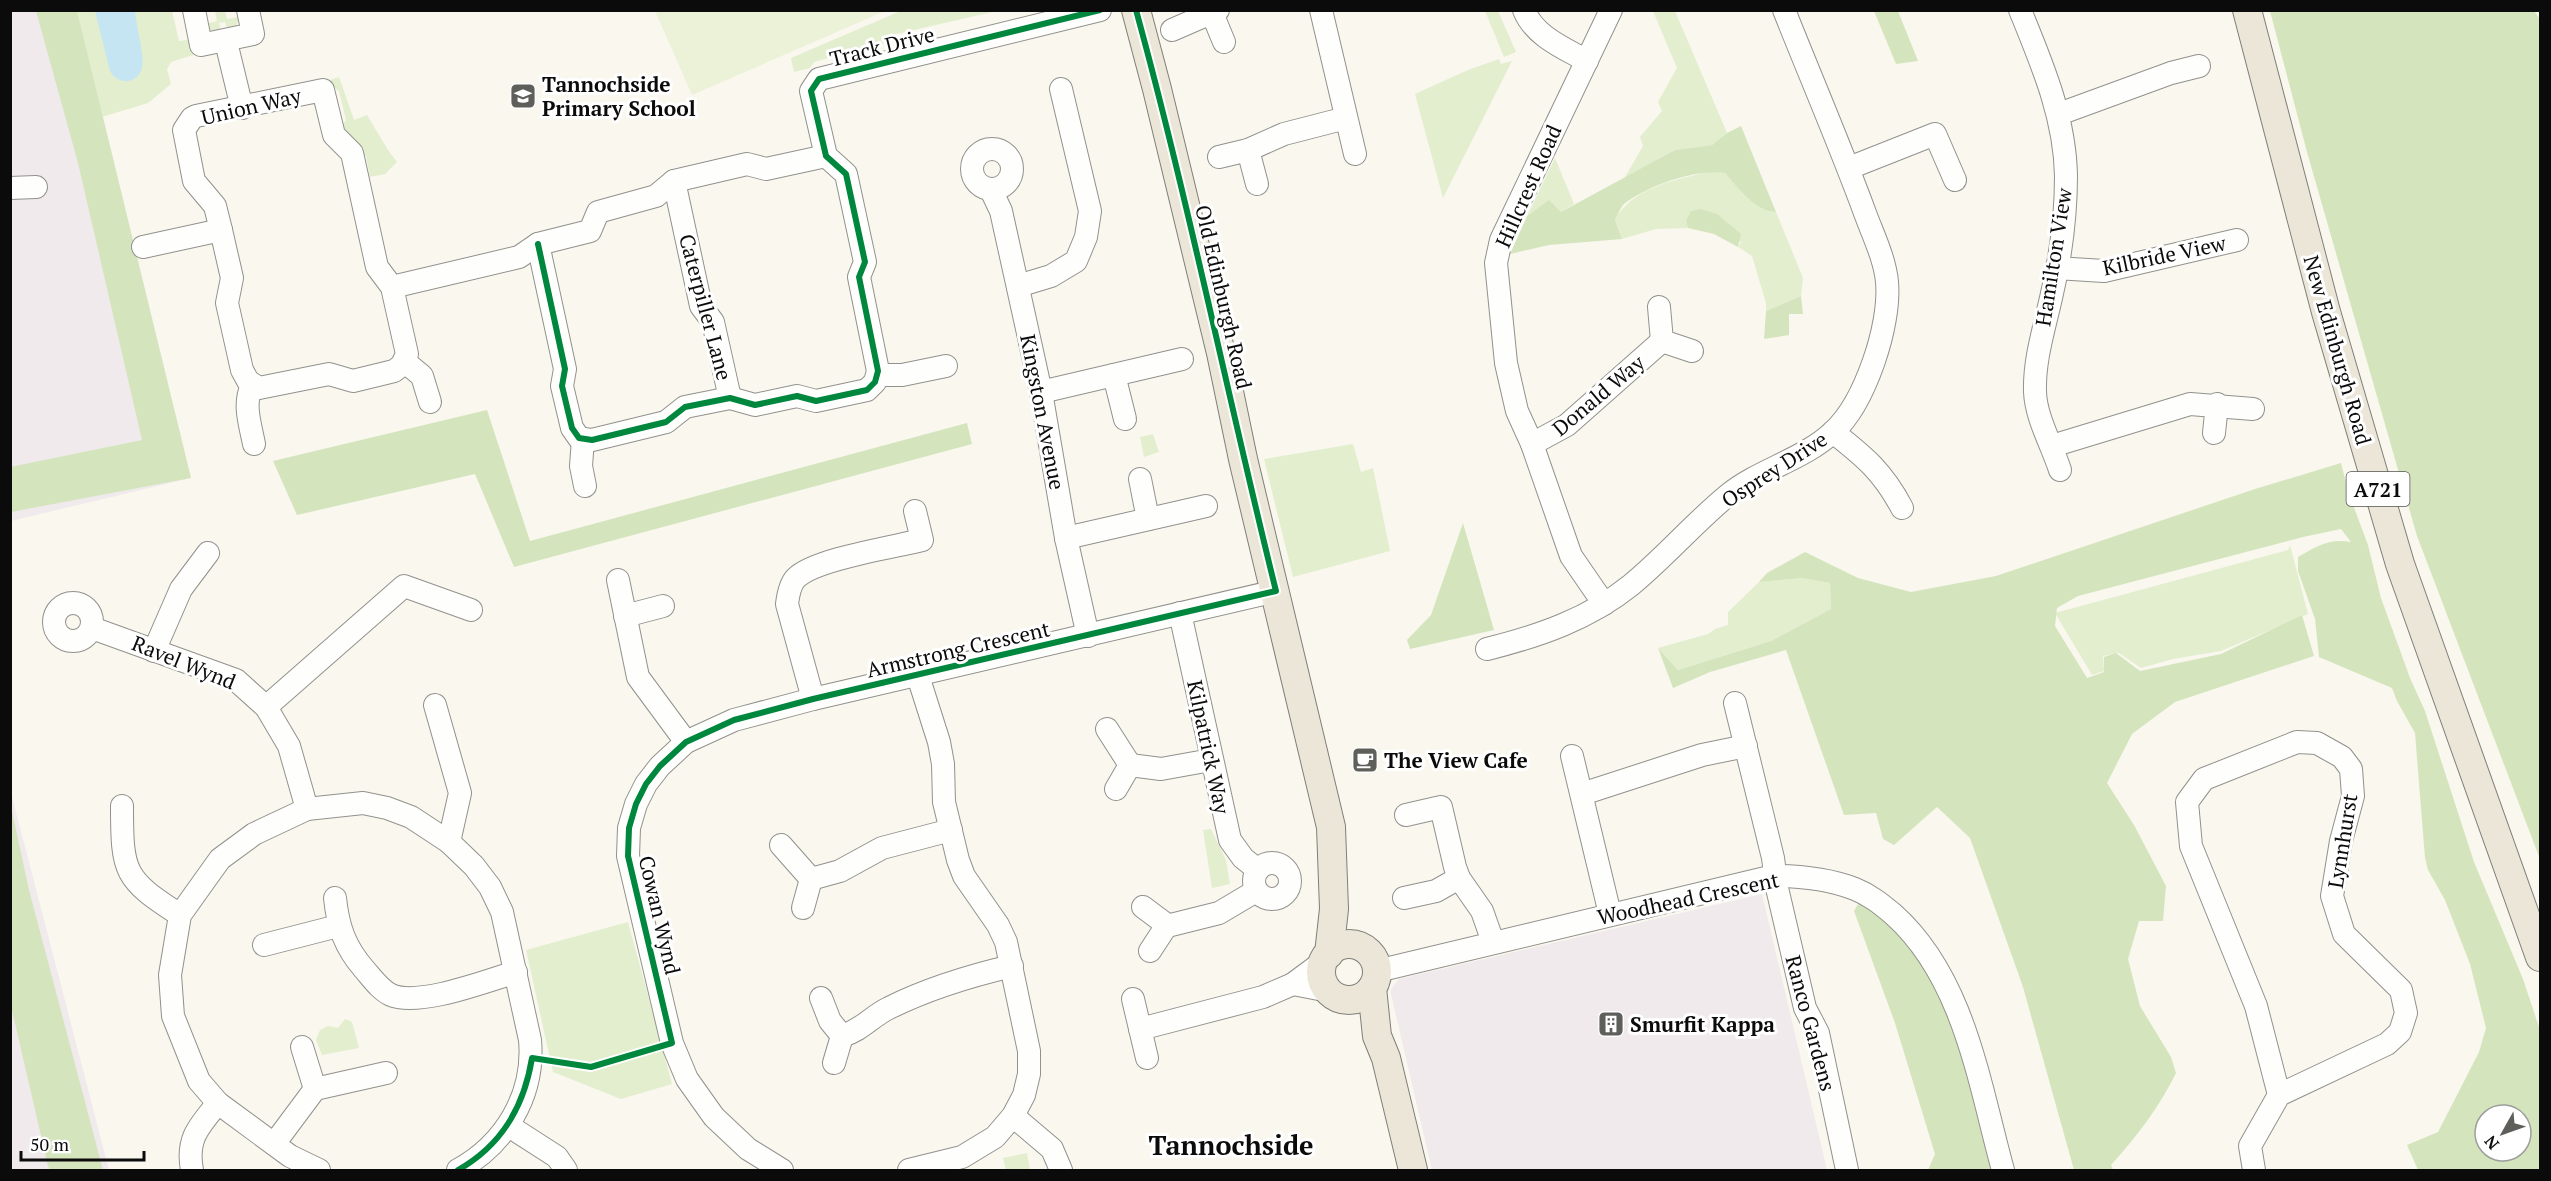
<svg xmlns="http://www.w3.org/2000/svg" width="2551" height="1181" viewBox="0 0 2551 1181" font-family="'PT Serif',serif">
	<style>
		.industrial { fill: #f0eaec }
		.green { fill: #e3eecf }
		.forest { fill: #d4e5bd; fill-rule: evenodd }
		.pitch { fill: #ecf2d8 }
		.water { fill: #c6e5f2 }
		.lines { fill: none; stroke-linecap: round; stroke-linejoin: round }
		.minor-casing { stroke: #92918d; stroke-width: 24 }
		.major-casing { stroke: #7f7f7a; stroke-width: 30 }
		.minor { stroke: #fefefc; stroke-width: 22 }
		.major { stroke: #ebe6d8; stroke-width: 28 }
		.cycleway-casing { stroke: #fff; stroke-width: 10 }
		.cycleway { stroke: #00873e; stroke-width: 6 }
		.labels { text-anchor: middle; dominant-baseline: central; stroke-width: 6; stroke-linejoin: round; paint-order: stroke }
		.shield { fill: #fff; stroke: #545454; stroke-width: 1.5 }
		.shield-label { font-size: 20px; font-weight: bold; fill: #0b0b0b }
		.street-label { font-size: 21px; fill: #0b0b0b; stroke: #fff }
		.poi-label { font-size: 21px; font-weight: bold; fill: #0b0b0b; stroke: #fff; text-anchor: start }
		.district-label { font-size: 27px; font-weight: bold; fill: #0b0b0b; stroke: #fff }
	</style>
	<rect width="100%" height="100%" fill="#f9f7ee"/>
	<g class="industrial">
		<path d="M10,11H77L191,478L11,521Z"/>
		<path d="M11,793L109,1170H11Z"/>
		<path d="M1762,894L1827,1170H1432L1391,994V989L1399,979Z"/>
	</g>
	<g class="green">
		<path d="M903,10L997,11L892,35L873,54H870L862,49L814,62L810,68L794,72L791,58Z"/>
		<path d="M77,11H172L179,41L193,39L196,54L171,62L167,69L171,84L148,103L102,117Z"/>
		<path d="M215,11H225L227,19L239,17L236,27L229,33L225,22L219,23L222,34L212,32L206,24L217,21Z"/>
		<path d="M1485,11H1498L1516,52L1504,57Z"/>
		<path d="M1653,11H1675L1727,133L1712,145L1675,150L1624,179L1643,146L1640,137L1662,111L1658,102L1677,68Z"/>
		<path d="M1499,59L1501,64L1512,61L1443,198L1415,94L1468,70Z"/>
		<path d="M339,77L354,120L367,115L388,150L397,162L385,174L370,177L366,156L359,153L341,127L346,120L339,91L333,87L330,80Z"/>
		<path d="M1555,158L1574,204L1561,212L1549,201L1527,216Z"/>
		<path d="M1712,171L1725,173C1737,187 1757,212 1776,212L1803,278L1801,296L1766,311V303L1752,256L1738,247L1741,242L1686,221L1688,228L1656,229L1622,239L1615,220C1632,187 1678,179 1712,171Z"/>
		<path d="M1153,434L1159,452L1144,457L1140,437Z"/>
		<path d="M1353,444L1361,472L1373,468L1390,551L1293,577L1264,459Z"/>
		<path d="M2290,545L2308,614L2221,651L2173,659L2141,668L2119,653L2103,656L2104,671L2092,675L2055,613L2288,550Z"/>
		<path d="M1802,578L1830,583L1831,609L1771,641L1678,670L1658,648L1708,634L1715,629L1728,625V612L1759,582Z"/>
		<path d="M1211,829L1226,860L1230,884L1212,888L1203,830Z"/>
		<path d="M628,922L672,1084L621,1099L553,1072L526,950Z"/>
		<path d="M345,1019L352,1022L359,1048L322,1055L316,1040L320,1030L328,1026L338,1028Z"/>
		<path d="M1027,1153L1030,1170H1006L1003,1158Z"/>
	</g>
	<g class="forest">
		<path d="M36,11H77L191,478L11,512L10,467L142,440L78,163Z"/>
		<path d="M1874,11H1898L1918,61L1896,64Z"/>
		<path d="M2534,11L2540,19V859L2417,536L2307,152L2270,11Z"/>
		<path d="M1741,126L1776,212C1756,212 1737,187 1725,173C1697,168 1646,186 1624,204C1620,208 1618,215 1615,220L1622,239L1549,245L1510,254L1527,216L1549,200L1561,212L1675,150L1712,145L1727,133Z"/>
		<path d="M1700,209L1717,214L1741,234L1738,247L1714,234L1688,228L1686,221L1691,211Z"/>
		<path d="M1801,296L1803,314H1789V335L1764,339L1766,311Z"/>
		<path d="M487,410L530,541L967,423L972,444L514,567L475,474L297,515L273,461Z"/>
		<path d="M2341,463L2349,494L2368,545L2381,598L2410,678L2425,711L2474,862L2523,979L2540,1030V1170H2418L2407,1145L2438,1132L2479,1052L2486,1028L2470,964L2445,900L2428,870L2425,858L2415,733L2397,701L2392,688L2319,657L2315,619L2298,571V557C2317,546 2329,538 2351,542L2341,529L2303,537L2078,596L2057,608L2055,626L2087,678L2104,672V657L2116,653L2140,671L2221,654L2302,615L2314,656L2175,702L2132,734L2107,783L2134,825L2166,886L2163,921H2139L2128,959L2140,1006L2171,1057L2176,1073C2159,1108 2137,1136 2111,1165L2113,1170H2074L2023,987L1970,838L1937,807L1894,845L1883,839L1876,813L1844,815L1786,650L1710,672L1673,688L1658,648L1678,670L1771,641L1831,609L1830,583L1802,578L1759,582L1767,573L1805,552L1858,578L1911,592L1996,576L2255,489ZM2485,1115H2521V1151H2485Z"/>
		<path d="M1463,523L1494,630L1410,649L1407,640L1431,615Z"/>
		<path d="M10,802L29,890L103,1170H50L48,1166L11,1006Z"/>
		<path d="M1861,899L1911,943L1952,1019L1994,1170H1928L1935,1154L1895,1023L1854,911Z"/>
	</g>
	<path class="pitch" d="M655,11H885L692,95Z"/>
	<path class="water" d="M95,11H135C136,25 145,57 142,68C137,85 118,85 110,71Z"/>
	<g class="lines">
		<defs>
			<g id="minor">
				<path d="M194,10L201,45L253,34L248,10"/>
				<path d="M1321,10L1355,154"/>
				<path d="M1524,10C1534,36 1564,48 1587,61"/>
				<path d="M2020,10C2042,64 2065,117 2066,176C2066,216 2060,260 2051,298C2044,329 2034,360 2035,392C2036,418 2052,445 2060,470"/>
				<path d="M1212,13L1224,42"/>
				<path d="M1172,30L1218,10"/>
				<path d="M226,42L242,108"/>
				<path d="M323,90L334,135L352,153L377,267L392,287L407,354L402,365L394,371L353,381L329,374L259,388L248,381L242,370L227,303L232,278L221,230L215,206L194,181L184,130L192,118L196,116Z"/>
				<path d="M2059,114L2171,73L2199,66"/>
				<circle cx="992" cy="169" r="20"/>
				<path d="M1248,150L1257,184"/>
				<path d="M1219,157L1248,150L1284,134L1346,118"/>
				<path d="M1849,168L1935,134L1955,180"/>
				<path d="M674,181L701,306L713,322L730,398"/>
				<path d="M10,188L36,187"/>
				<path d="M991,190L1001,211L1041,392L1066,538L1088,636"/>
				<path d="M538,244L565,369L562,386L572,428L579,438L592,440L666,422L685,407L730,398L755,405L797,396L816,401L867,390L875,382L878,371L859,277L865,262L846,174L826,156L811,91L819,79L1100,10"/>
				<path d="M143,247L221,230"/>
				<path d="M2056,268L2104,271L2237,240"/>
				<path d="M1018,286L1051,276L1076,261L1086,237L1090,211L1061,89"/>
				<path d="M392,287L519,257L538,244L590,231L598,212L656,196L674,181L747,164L766,169L826,156"/>
				<path d="M1659,307L1662,341L1692,351"/>
				<path d="M404,361L422,376L430,402"/>
				<path d="M878,375H902L946,366"/>
				<path d="M1114,375L1125,419"/>
				<path d="M252,385C243,405 250,423 254,444"/>
				<path d="M1041,392L1182,359"/>
				<path d="M1833,432C1865,457 1883,472 1902,508"/>
				<path d="M2214,433L2217,404"/>
				<path d="M583,439L581,466L585,486"/>
				<path d="M1532,444L1567,425L1662,341"/>
				<path d="M2052,446L2190,404L2253,409"/>
				<path d="M1140,479L1148,519"/>
				<path d="M1066,538L1206,506"/>
				<path d="M618,580L638,677L686,742"/>
				<circle cx="73" cy="622" r="19"/>
				<path d="M1604,604L1571,556L1532,444L1517,411L1506,363L1496,263L1501,240L1611,10"/>
				<path d="M1180,613L1230,840L1243,858L1258,870"/>
				<path d="M625,616L663,606"/>
				<path d="M92,628L236,680L266,707L289,746L307,809"/>
				<path d="M1487,649C1539,636 1589,619 1631,585C1665,557 1694,523 1728,495C1760,469 1803,460 1833,432C1865,403 1891,325 1887,282C1885,259 1873,235 1865,213C1840,145 1811,78 1784,10"/>
				<path d="M154,651L181,589L208,553"/>
				<path d="M813,699L787,604C788,596 790,584 796,578C815,559 894,547 922,540L915,511"/>
				<path d="M1735,703L1773,858L1777,888L1805,1008L1818,1033L1847,1170"/>
				<path d="M435,705L460,793L449,842"/>
				<path d="M266,707L404,586L471,610"/>
				<path d="M1107,729L1130,765L1116,789"/>
				<path d="M1572,756L1610,914"/>
				<path d="M1130,765L1161,769L1211,760"/>
				<path d="M1582,794L1702,755L1746,746"/>
				<path d="M122,806C122,873 124,879 180,915"/>
				<path d="M1406,815L1441,807L1455,867L1459,878L1482,911L1493,942"/>
				<path d="M781,845L811,879L803,908"/>
				<circle cx="1272" cy="881" r="18"/>
				<path d="M811,879L840,871L882,848L951,830"/>
				<path d="M335,898C338,927 345,947 364,969C372,978 380,990 391,995C419,1007 486,981 516,972"/>
				<path d="M1404,898L1436,891L1459,878"/>
				<path d="M1143,907L1167,925L1150,951"/>
				<path d="M1167,926L1219,913L1256,891"/>
				<path d="M264,945L338,926"/>
				<path d="M1377,971L1774,876C1802,876 1829,879 1855,889C1870,895 1881,904 1893,914C1964,977 1979,1083 2003,1170"/>
				<path d="M1293,984L1329,991"/>
				<path d="M821,998L830,1021L842,1036L834,1063"/>
				<path d="M1133,999L1147,1058"/>
				<path d="M1140,1029L1263,997L1293,984L1324,961"/>
				<path d="M842,1036C862,1030 872,1016 889,1008C929,988 969,976 1012,966"/>
				<path d="M302,1047L315,1089"/>
				<path d="M1013,1116L1052,1149L1061,1170"/>
				<path d="M509,1126L557,1157L566,1170"/>
				<path d="M274,1144L315,1089L386,1073"/>
				<path d="M192,1170C186,1139 199,1126 218,1103"/>
				<path d="M319,1170L290,1156L218,1103L199,1081L173,1016L170,975L180,915L220,859L254,834L307,809L363,803L387,808L411,817L449,842L474,866L490,887L502,912L530,1040C535,1095 505,1144 458,1170"/>
				<path d="M782,1170L748,1149L714,1117L687,1079L672,1043L628,856L629,828L636,804L646,784L660,766L686,742L734,720L813,699L1276,591"/>
				<path d="M909,1170L962,1157L995,1137L1013,1116L1024,1095L1029,1074V1051L1006,942L998,925L964,876L958,860L944,802L943,764L939,742L918,676"/>
				<path d="M2254,1170L2250,1146L2279,1095L2387,1044L2400,1032L2406,1013L2401,990L2344,934L2332,896L2341,841L2353,796L2351,769L2342,757L2317,743L2297,742L2204,779L2187,802L2191,846L2256,1006L2279,1095"/>
			</g>
			<g id="major">
				<path d="M1136,10L1157,89L1221,353L1243,459L1331,827L1334,909L1329,954"/>
				<path d="M2247,10L2326,312L2400,564L2540,957"/>
				<circle cx="1349" cy="972" r="28"/>
				<path d="M1372,988L1377,1036L1386,1058L1413,1170"/>
			</g>
		</defs>
		<use href="#minor" class="minor-casing"/>
		<use href="#major" class="major-casing"/>
		<use href="#minor" class="minor"/>
		<use href="#major" class="major"/>
		<defs>
			<g id="cycleway">
				<path d="M538,244L565,369L562,386L572,428L579,438L592,440L666,422L685,407L730,398L755,405L797,396L816,401L867,390L875,382L878,371L859,277L865,262L846,174L826,156L811,91L819,79L1100,10"/>
				<path d="M458,1170C502,1145 524,1107 532,1058L591,1067L672,1043L628,856L629,828L636,804L646,784L660,766L686,742L734,720L813,699L1276,591C1228,398 1189,203 1136,10"/>
			</g>
		</defs>
		<use href="#cycleway" class="cycleway-casing"/>
		<use href="#cycleway" class="cycleway"/>
	</g>
	<defs>
		<symbol id="school-square" viewBox="-11 -11 22 22"><rect x="-9" y="-9" width="18" height="18" rx="4" fill="#5e5e5a" stroke="#fff"/><path d="M0-5L7-2L0 1L-7-2ZM-4 1L0 2.5L4 1V4Q0 6-4 4Z" fill="#fff"/></symbol>
		<symbol id="cafe-square" viewBox="-11 -11 22 22"><rect x="-9" y="-9" width="18" height="18" rx="4" fill="#5e5e5a" stroke="#fff"/><path d="M-5.5-4.5H6V0H3Q3 3.5 0 3.5H-2.5Q-5.5 3.5-5.5 0ZM3-3.2v2h1.7v-2ZM-6 4.5H4V6H-6Z" fill="#fff"/></symbol>
		<symbol id="building-square" viewBox="-11 -11 22 22"><rect x="-9" y="-9" width="18" height="18" rx="4" fill="#5e5e5a" stroke="#fff"/><path d="M-4-6H4V6H1V3H-1V6H-4ZM-2.5-4.3h1.7v1.8h-1.7ZM.8-4.3h1.7v1.8H.8ZM-2.5-1h1.7V.8h-1.7ZM.8-1h1.7V.8H.8Z" fill="#fff"/></symbol>
	</defs>
	<g fill-rule="evenodd">
		<use href="#school-square" x="508" y="81" width="30" height="30"/>
		<use href="#cafe-square" x="1350" y="745" width="30" height="30"/>
		<use href="#building-square" x="1596" y="1009" width="30" height="30"/>
	</g>
	<g class="labels">
		<rect class="shield" x="2346.5" y="472" width="63" height="34" rx="4.5"/>
		<g class="shield-label">
			<text x="2378" y="489">A721</text>
		</g>
		<g class="street-label">
			<text transform="translate(882 46) rotate(-14)">Track Drive</text>
			<text transform="translate(251 106) rotate(-13)">Union Way</text>
			<text transform="translate(1528 186) rotate(-66)">Hillcrest Road</text>
			<text transform="translate(2164 255) rotate(-12)">Kilbride View</text>
			<text transform="translate(2053 257) rotate(-81)">Hamilton View</text>
			<text transform="translate(1224 297) rotate(77)">Old Edinburgh Road</text>
			<text transform="translate(706 307) rotate(75)">Caterpiller Lane</text>
			<text transform="translate(2338 350) rotate(74)">New Edinburgh Road</text>
			<text transform="translate(1598 395) rotate(-40)">Donald Way</text>
			<text transform="translate(1043 412) rotate(79)">Kingston Avenue</text>
			<text transform="translate(1774 469) rotate(-33)">Osprey Drive</text>
			<text transform="translate(958 649) rotate(-13)">Armstrong Crescent</text>
			<text transform="translate(184 662) rotate(22)">Ravel Wynd</text>
			<text transform="translate(1209 747) rotate(78)">Kilpatrick Way</text>
			<text transform="translate(2342 841) rotate(-81)">Lynnhurst</text>
			<text transform="translate(1688 898) rotate(-12)">Woodhead Crescent</text>
			<text transform="translate(660 915) rotate(77)">Cowan Wynd</text>
			<text transform="translate(1811 1023) rotate(75)">Ranco Gardens</text>
		</g>
		<g class="poi-label">
			<text x="542" y="84">Tannochside<tspan x="542" dy="24">Primary School</tspan></text>
			<text x="1384" y="760">The View Cafe</text>
			<text x="1630" y="1024">Smurfit Kappa</text>
		</g>
		<g class="district-label">
			<text x="1231" y="1145">Tannochside</text>
		</g>
	</g>
	<rect width="2551" height="1181" fill="none" stroke="#0b0b0b" stroke-width="24"/>
	<g transform="translate(2503 1133) rotate(230)"><circle r="28" fill="#ffffff" stroke="#9d9d9d" stroke-width="1.5"/>
	<path d="M0-4.5L10 22L0 15L-10 22Z" fill="#5e5e5a"/>
	<text y="-9" font-size="16" font-weight="bold" text-anchor="middle" fill="#0b0b0b">N</text>
	</g>
	<path d="M21 1151v9h123v-9" fill="none" stroke="#0b0b0b" stroke-width="3"/>
	<text x="30" y="1151" font-size="18" fill="#0b0b0b" stroke="#ffffff" stroke-width="4.5" paint-order="stroke">50 m</text>
</svg>
